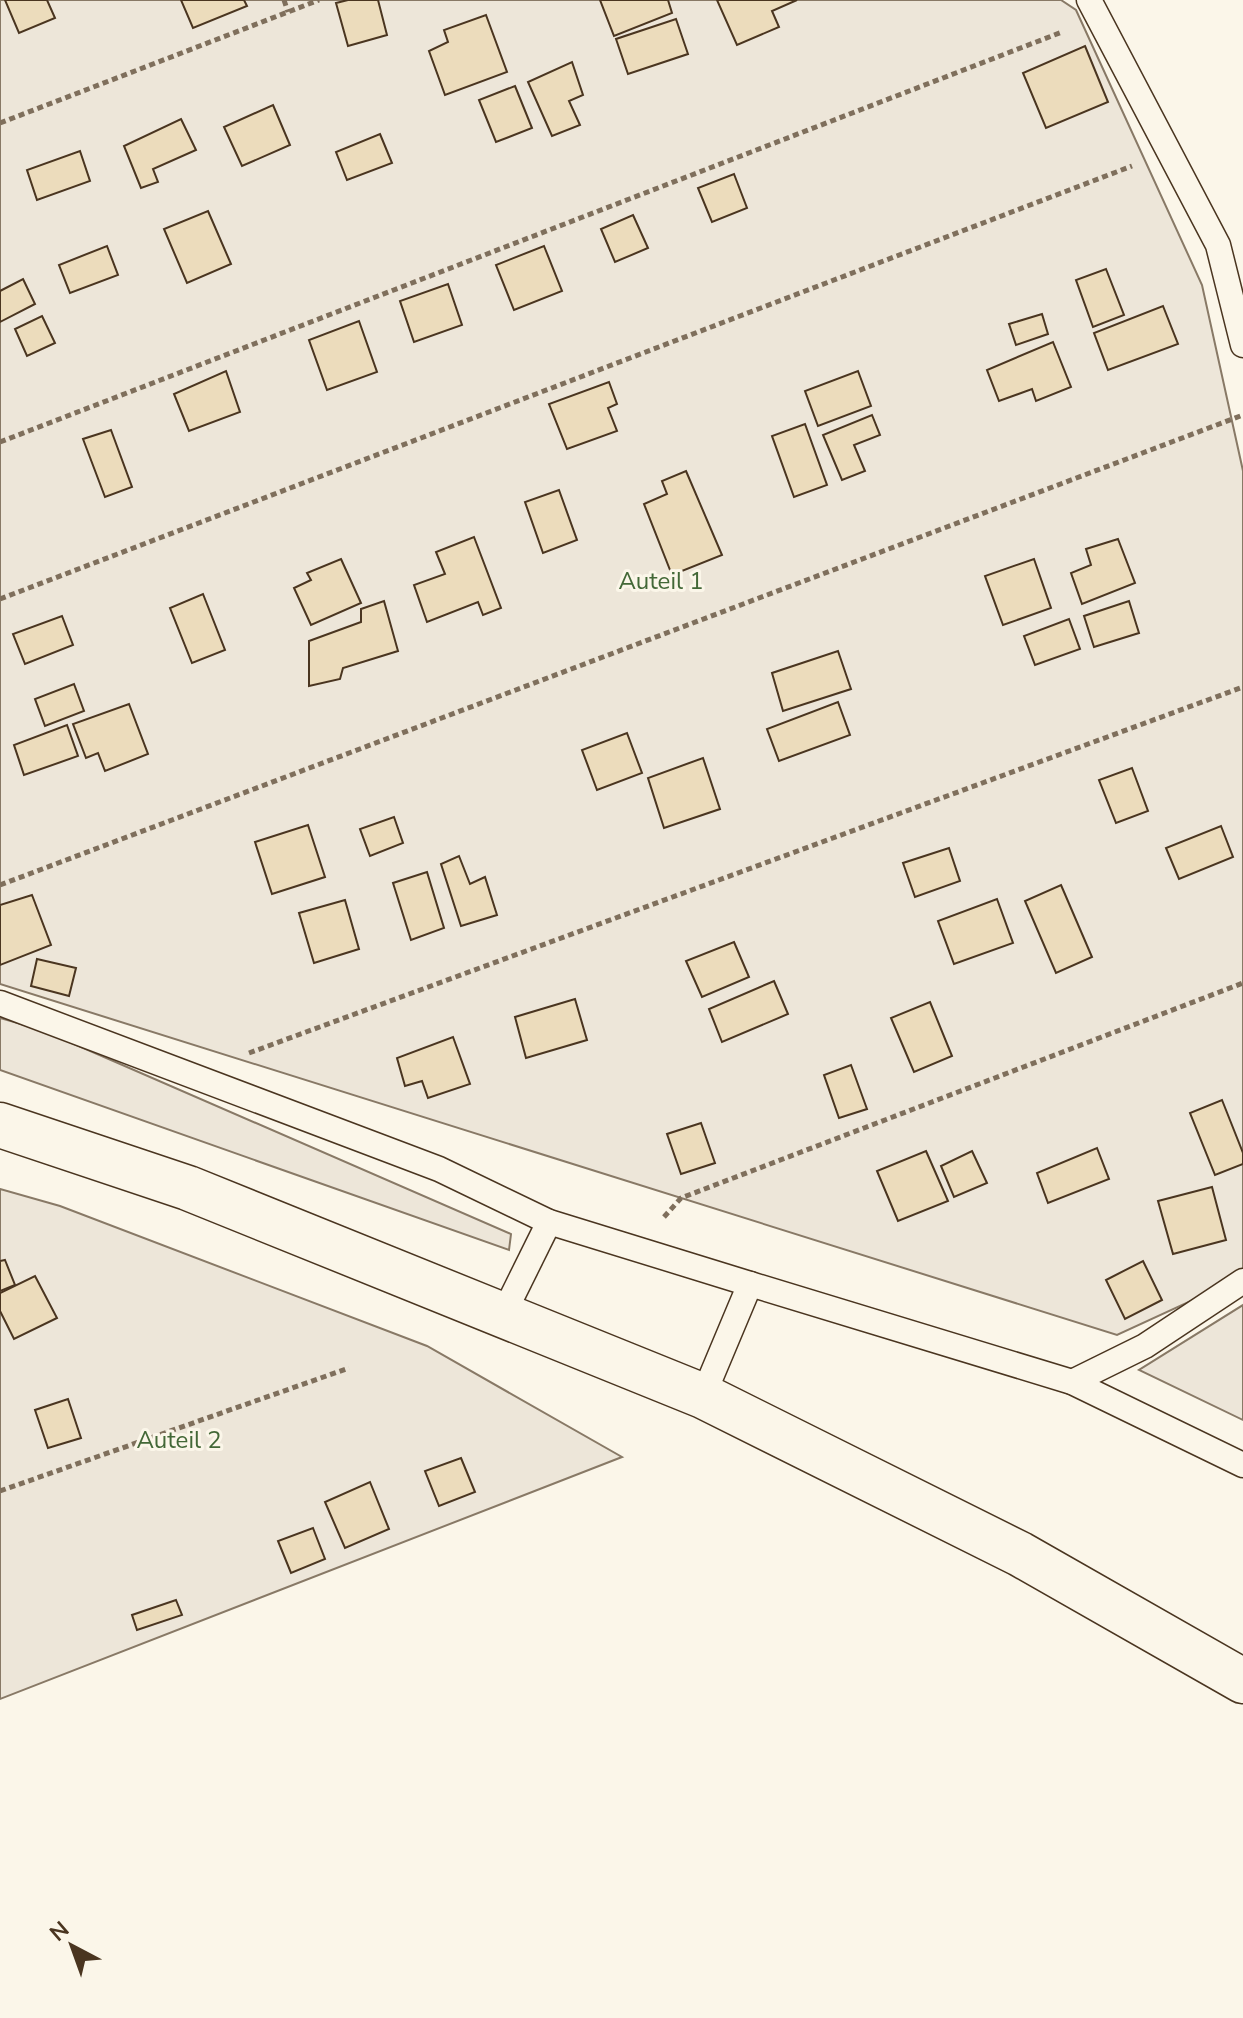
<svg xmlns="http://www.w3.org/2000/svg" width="1243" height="2018" viewBox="0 0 1243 2018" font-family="'Nunito Sans',sans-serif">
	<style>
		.green { fill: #ede6d9; stroke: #887966; stroke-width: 2 }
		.building { fill: #ecdcbc; stroke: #4a3520; stroke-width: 2 }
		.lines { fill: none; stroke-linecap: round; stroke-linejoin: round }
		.service-casing { stroke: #4a3520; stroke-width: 27 }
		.primary-casing { stroke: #4a3520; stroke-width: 47 }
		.path { stroke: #7f6f5c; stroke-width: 5; stroke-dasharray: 6 4; stroke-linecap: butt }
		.service { stroke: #fbf6e9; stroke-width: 24 }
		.primary { stroke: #fbf6e9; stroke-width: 44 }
		.labels { text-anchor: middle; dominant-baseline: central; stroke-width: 6; stroke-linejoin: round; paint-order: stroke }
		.park-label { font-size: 24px; fill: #436837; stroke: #fbf6e9 }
	</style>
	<rect width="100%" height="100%" fill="#fbf6e9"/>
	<g class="green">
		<path d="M0,0H1061L1076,10L1202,285L1243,471V1268L1204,1295L1117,1335L0,984Z"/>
		<path d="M0,1018L42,1030L511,1234L509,1250L0,1070Z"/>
		<path d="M0,1189L60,1206L427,1346L622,1457L0,1699Z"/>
		<path d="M1243,1305V1420L1139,1370Z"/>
	</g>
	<g class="building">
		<path d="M5,0H47L55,18L19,33Z"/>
		<path d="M181,0H244L247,6L193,28Z"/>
		<path d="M348,0H378L387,35L348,46L336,3Z"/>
		<path d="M600,0H668L672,13L614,36Z"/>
		<path d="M717,0H797L772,11L779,27L737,45Z"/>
		<path d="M486,15L507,72L445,95L429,51L448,42L444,30Z"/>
		<path d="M676,19L688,54L628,74L616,39Z"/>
		<path d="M1085,46L1108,102L1046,128L1023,73Z"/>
		<path d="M572,62L583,95L569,101L580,125L552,136L528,82Z"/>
		<path d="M515,86L532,128L496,142L479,100Z"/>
		<path d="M273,105L290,145L242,166L224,127Z"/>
		<path d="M181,119L196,150L153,169L158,182L141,188L124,146Z"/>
		<path d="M380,134L392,163L347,180L336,152Z"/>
		<path d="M80,151L90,181L37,200L27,170Z"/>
		<path d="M734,174L747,208L712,222L698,188Z"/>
		<path d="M208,211L231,264L187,283L164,229Z"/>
		<path d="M633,215L648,248L615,262L601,229Z"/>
		<path d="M107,246L118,275L70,293L59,265Z"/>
		<path d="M544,246L562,291L514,310L496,265Z"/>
		<path d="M1106,269L1124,315L1093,327L1076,280Z"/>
		<path d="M23,279L35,304L0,322V291Z"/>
		<path d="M448,284L462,325L414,342L400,301Z"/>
		<path d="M1163,306L1178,344L1108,370L1094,333Z"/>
		<path d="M1042,314L1048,334L1016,345L1009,324Z"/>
		<path d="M42,316L55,343L27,356L15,329Z"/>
		<path d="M359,321L377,372L327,390L309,340Z"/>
		<path d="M1053,342L1071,387L1036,401L1032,389L999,401L987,370Z"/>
		<path d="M226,371L240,412L189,431L174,394Z"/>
		<path d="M858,371L871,406L818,426L805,391Z"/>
		<path d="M609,382L617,404L608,408L617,431L567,449L549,404Z"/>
		<path d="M872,415L880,435L854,445L865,471L842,480L823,435Z"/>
		<path d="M805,424L827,485L794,497L772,436Z"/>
		<path d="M111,430L132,487L105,497L83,439Z"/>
		<path d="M686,471L722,555L672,575L644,504L667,494L662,481Z"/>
		<path d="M559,490L577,540L543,553L525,502Z"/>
		<path d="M474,537L501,608L483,615L478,602L427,622L414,585L445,574L436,552Z"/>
		<path d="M1118,539L1135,583L1082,604L1071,573L1091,565L1086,549Z"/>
		<path d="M341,559L361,603L311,625L294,588L311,580L307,573Z"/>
		<path d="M1034,559L1051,608L1003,625L985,576Z"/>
		<path d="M203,594L225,650L192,663L170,608Z"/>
		<path d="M384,601L398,651L343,668L340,679L309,686V641L361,622V609Z"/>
		<path d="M1129,601L1139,633L1094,647L1084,616Z"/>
		<path d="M62,616L73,645L25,664L13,634Z"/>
		<path d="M1069,619L1080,649L1035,665L1024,636Z"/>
		<path d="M838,651L851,689L783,711L772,673Z"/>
		<path d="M74,684L84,711L45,726L35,699Z"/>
		<path d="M838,702L850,735L779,761L767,729Z"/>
		<path d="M129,704L148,754L105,771L98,753L86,758L73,724Z"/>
		<path d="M67,725L78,756L24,775L14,745Z"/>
		<path d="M627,733L642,773L597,790L582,750Z"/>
		<path d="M703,758L720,809L664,828L648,778Z"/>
		<path d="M1132,768L1148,811L1116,823L1099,780Z"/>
		<path d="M394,817L403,843L370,856L360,829Z"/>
		<path d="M308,825L325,877L272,894L255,842Z"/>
		<path d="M1221,826L1233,857L1179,879L1166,848Z"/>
		<path d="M949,848L960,881L915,897L903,863Z"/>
		<path d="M459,856L470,884L485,877L497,915L461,926L441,864Z"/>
		<path d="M427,872L444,928L411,940L393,883Z"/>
		<path d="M1061,885L1092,957L1056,973L1025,901Z"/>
		<path d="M32,895L51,945L0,965V905Z"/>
		<path d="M997,899L1013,943L954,964L938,921Z"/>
		<path d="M345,900L359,949L314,963L299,913Z"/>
		<path d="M734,942L749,977L702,997L686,961Z"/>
		<path d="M37,959L76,968L69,996L31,986Z"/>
		<path d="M774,981L788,1014L722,1042L709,1009Z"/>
		<path d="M575,999L587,1040L526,1058L515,1017Z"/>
		<path d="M930,1002L952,1056L914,1072L891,1018Z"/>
		<path d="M453,1037L470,1084L428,1098L422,1081L405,1086L397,1058Z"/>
		<path d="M851,1065L867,1109L839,1118L824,1075Z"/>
		<path d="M1222,1100L1243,1153V1164L1215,1175L1190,1113Z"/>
		<path d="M701,1123L715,1163L681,1174L667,1134Z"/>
		<path d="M1097,1148L1109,1179L1048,1203L1037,1173Z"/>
		<path d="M926,1151L948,1201L898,1221L877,1171Z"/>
		<path d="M972,1151L987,1183L954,1197L941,1166Z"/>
		<path d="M1212,1187L1226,1240L1173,1254L1158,1201Z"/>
		<path d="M5,1260L15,1285L0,1291V1261Z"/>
		<path d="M1143,1261L1162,1300L1125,1319L1106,1280Z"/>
		<path d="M35,1276L57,1318L14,1339L0,1311V1293Z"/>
		<path d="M68,1399L81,1438L48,1448L35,1410Z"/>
		<path d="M461,1458L475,1492L439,1506L425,1471Z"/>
		<path d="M370,1482L389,1529L345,1548L325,1502Z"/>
		<path d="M313,1528L325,1559L291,1573L278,1541Z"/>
		<path d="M176,1600L182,1615L137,1630L132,1615Z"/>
	</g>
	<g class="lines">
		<defs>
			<g id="service">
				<path d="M1089,0L1218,245L1243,345"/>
				<path d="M0,1003L439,1169L549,1222L750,1284"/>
				<path d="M503,1315L549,1222"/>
				<path d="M1072,1382L1145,1346L1243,1281"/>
				<path d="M703,1396L750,1284L1072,1382L1243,1465"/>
			</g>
			<path id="primary" d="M0,1125L188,1188L703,1396L1020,1554L1243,1681"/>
		</defs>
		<use href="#service" class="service-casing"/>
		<use href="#primary" class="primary-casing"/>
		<g class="path">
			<path d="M284,0L288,12"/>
			<path d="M0,123L319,0"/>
			<path d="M0,442L1062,32"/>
			<path d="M0,599L1132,166"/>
			<path d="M0,885L1243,415"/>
			<path d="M249,1053L1243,687"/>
			<path d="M664,1217L681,1198L1243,983"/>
			<path d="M0,1491L349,1368"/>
		</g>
		<use href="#service" class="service"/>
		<use href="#primary" class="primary"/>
	</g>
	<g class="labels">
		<g class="park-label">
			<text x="661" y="581">Auteil 1</text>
			<text x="179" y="1440">Auteil 2</text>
		</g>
	</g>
	<g transform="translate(72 1946) rotate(319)" stroke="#fbf6e9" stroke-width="6" paint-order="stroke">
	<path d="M0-6L14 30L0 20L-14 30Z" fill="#4a3520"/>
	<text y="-12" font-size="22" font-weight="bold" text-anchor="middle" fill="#4a3520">N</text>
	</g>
</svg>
